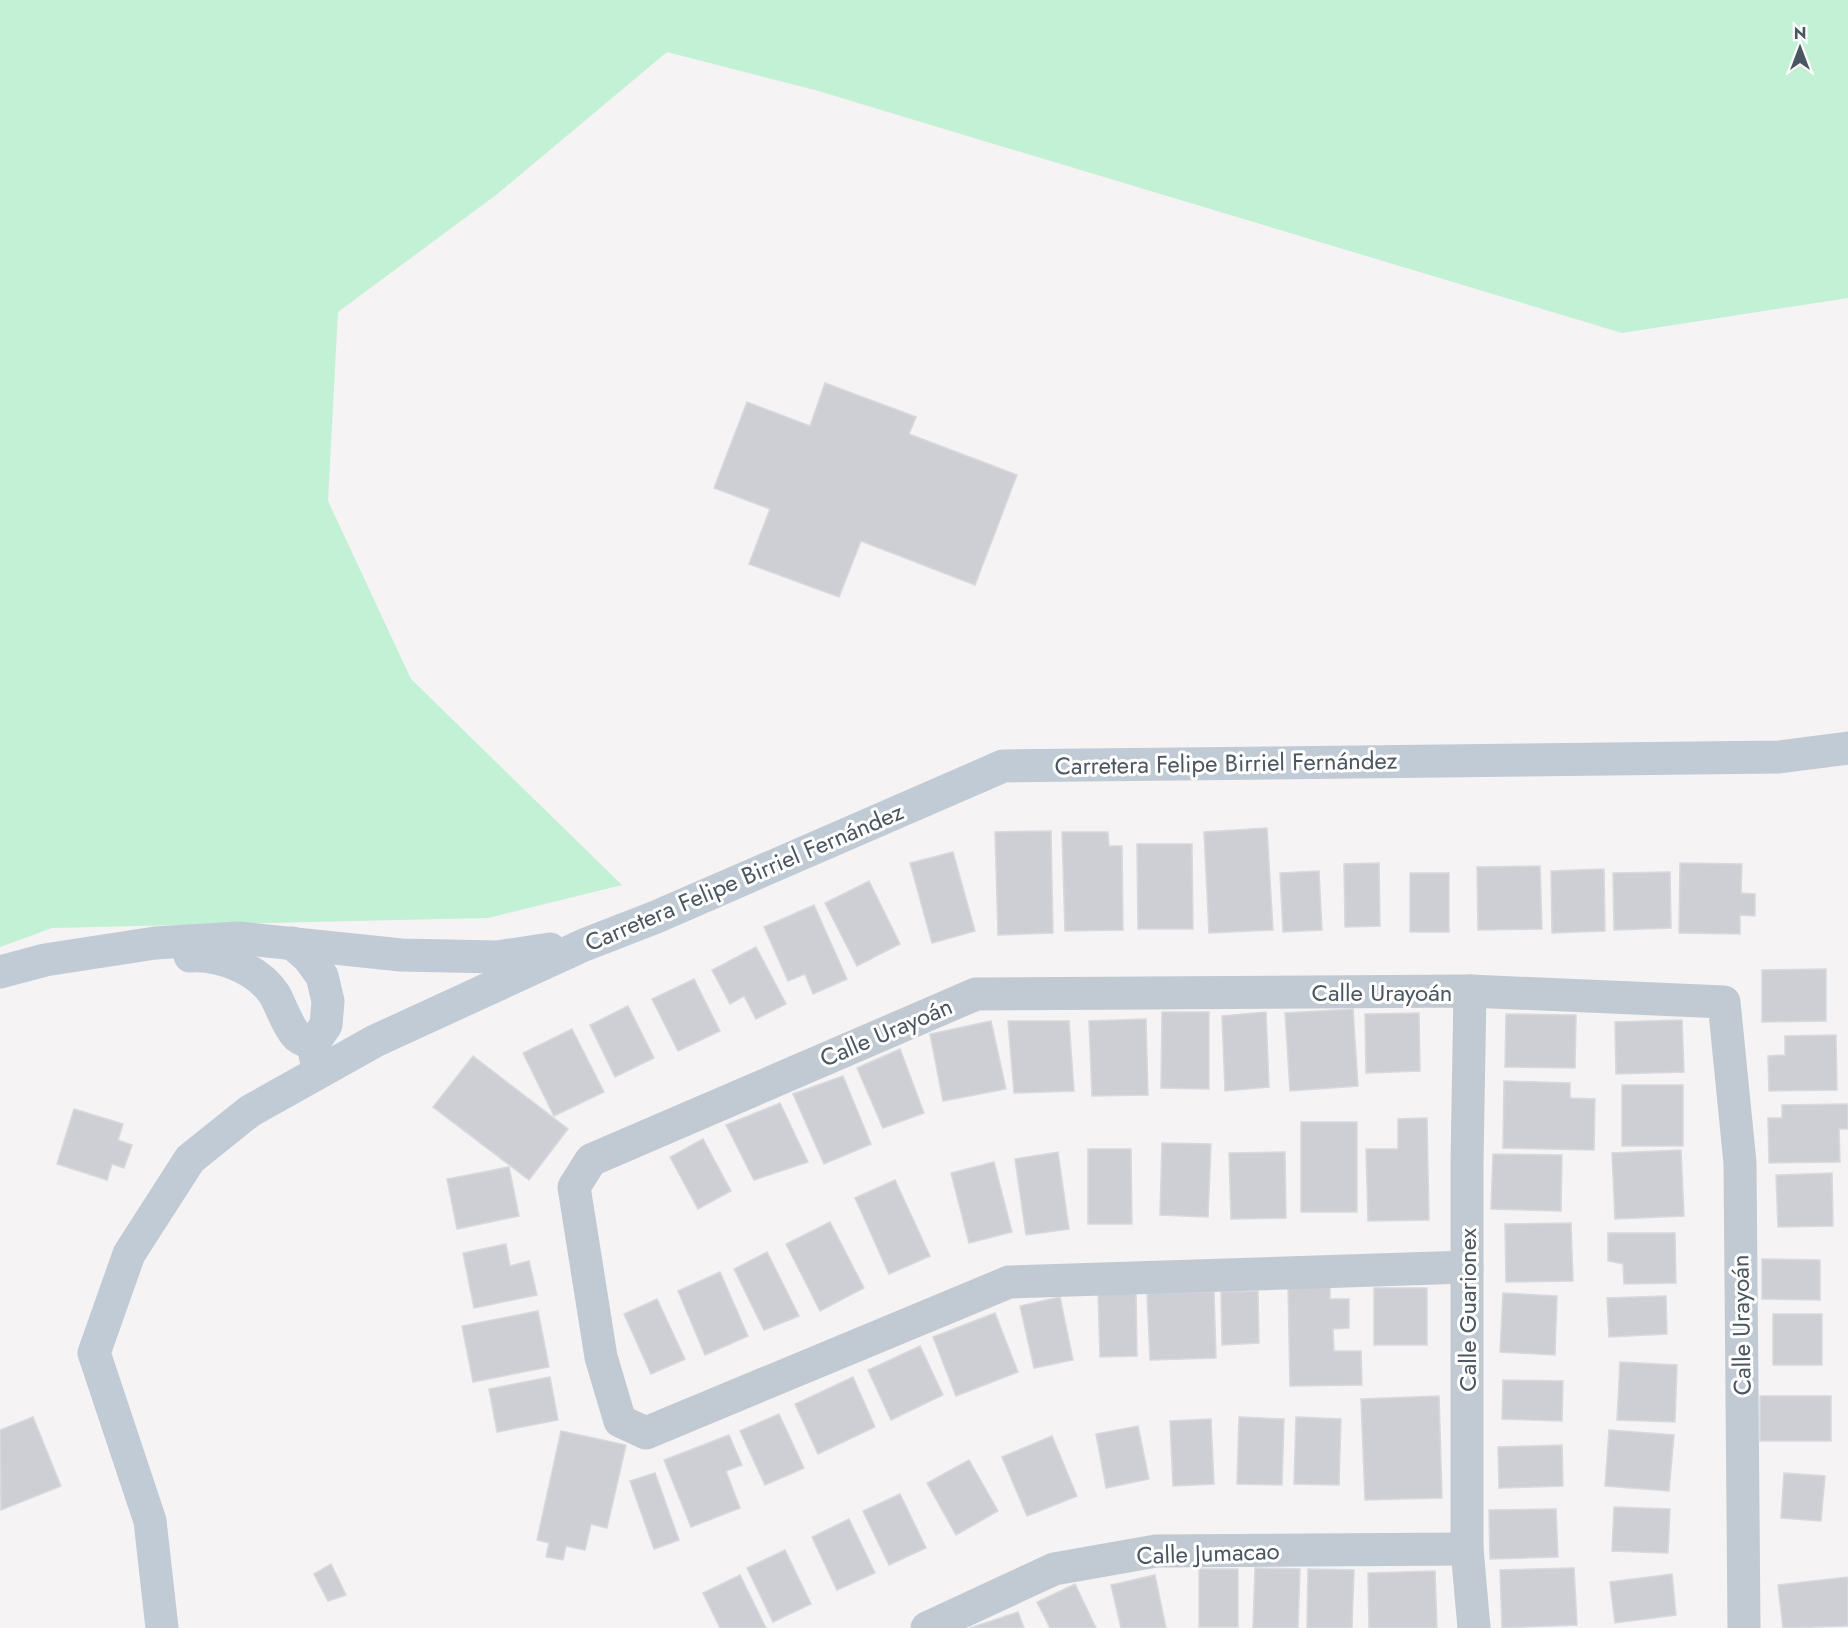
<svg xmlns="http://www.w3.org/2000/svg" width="1848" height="1628" viewBox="0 0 1848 1628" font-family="Jost,sans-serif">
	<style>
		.green { fill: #c3f1d5 }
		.building { fill: #cdcfd5; stroke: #d7d9de; stroke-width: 1.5 }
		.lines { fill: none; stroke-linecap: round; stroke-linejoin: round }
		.street { stroke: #c1cad2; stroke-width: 33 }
		.secondary { stroke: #c1cbd6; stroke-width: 33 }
		.labels { text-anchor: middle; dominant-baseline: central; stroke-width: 6; stroke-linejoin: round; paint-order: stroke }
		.street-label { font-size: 24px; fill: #4a5661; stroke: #fff }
	</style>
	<rect width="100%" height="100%" fill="#f5f3f3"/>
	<path class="green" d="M0,0H1848V298L1622,333L815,90L667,52L496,195L338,312L328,501L411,679L622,885L488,918L52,928L0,947Z"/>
	<g class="building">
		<path d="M825,383L916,417L909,434L1017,475L975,585L861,541L839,597L749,564L770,509L714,488L747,402L810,426Z"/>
		<path d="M1267,828L1273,930L1209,933L1204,832Z"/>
		<path d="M1051,831L1053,933L998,935L995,832Z"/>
		<path d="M1062,832H1108L1109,846H1122L1123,930L1065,931Z"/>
		<path d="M1137,844H1192L1193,929H1138Z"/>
		<path d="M953,852L975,931L932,943L910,863Z"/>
		<path d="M1379,863L1380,926L1345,927L1344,864Z"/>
		<path d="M1680,863L1742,864L1741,893L1755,894V916L1740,915V934L1679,933Z"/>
		<path d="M1540,866L1542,929L1478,930L1477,867Z"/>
		<path d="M1604,869L1605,931L1552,933L1551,871Z"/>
		<path d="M1319,871L1322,930L1283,932L1280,873Z"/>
		<path d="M1670,872L1671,928L1614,930L1613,873Z"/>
		<rect x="1410" y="873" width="39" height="59"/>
		<path d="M869,881L900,944L857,966L825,903Z"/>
		<path d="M814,905L847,979L813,994L805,974L788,981L764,927Z"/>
		<path d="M756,947L786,1004L756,1019L744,996L730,1004L712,970Z"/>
		<path d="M1826,969V1021L1762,1022V970Z"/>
		<path d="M694,979L720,1031L678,1051L652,999Z"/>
		<path d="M628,1006L654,1058L615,1077L590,1025Z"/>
		<path d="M1353,1009L1358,1086L1290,1091L1285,1013Z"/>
		<path d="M1162,1012H1209V1089L1161,1088Z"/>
		<path d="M1266,1012L1269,1087L1225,1091L1222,1016Z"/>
		<path d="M1419,1013L1420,1071L1366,1073L1365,1014Z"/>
		<path d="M1506,1014L1576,1015L1575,1068L1505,1067Z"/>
		<path d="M1146,1019L1148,1095L1092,1096L1089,1021Z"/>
		<path d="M1682,1020L1684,1072L1616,1074L1615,1022Z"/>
		<path d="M991,1021L1006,1089L943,1101L930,1034Z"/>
		<path d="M1008,1021H1069L1074,1091L1014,1093Z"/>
		<path d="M572,1029L604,1092L554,1116L523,1053Z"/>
		<path d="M1836,1035L1837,1090L1769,1091L1768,1056L1785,1055V1036Z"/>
		<path d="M900,1049L924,1113L883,1128L857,1068Z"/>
		<path d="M473,1056L568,1129L529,1180L433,1107Z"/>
		<path d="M843,1076L871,1144L824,1164L793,1094Z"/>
		<path d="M1504,1081L1570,1083V1098L1595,1099L1594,1150L1503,1148Z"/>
		<rect x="1622" y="1085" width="61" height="61"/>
		<path d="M780,1103L808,1162L754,1180L726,1125Z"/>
		<path d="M1848,1104V1129H1839L1840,1162L1769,1163L1768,1118H1782V1105Z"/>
		<path d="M74,1109L123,1124L118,1140L132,1145L124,1168L112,1164L107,1180L57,1164Z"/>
		<path d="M1427,1118L1429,1220L1368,1221L1366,1149H1398V1119Z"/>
		<rect x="1301" y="1122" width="56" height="90"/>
		<path d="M703,1139L731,1191L698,1209L670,1157Z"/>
		<path d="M1162,1143L1211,1144L1208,1217L1160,1215Z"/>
		<path d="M1088,1149H1131L1132,1224H1088Z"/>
		<path d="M1681,1150L1684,1216L1615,1219L1612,1153Z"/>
		<path d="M1058,1152L1069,1229L1026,1235L1015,1159Z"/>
		<path d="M1285,1152L1286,1218L1231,1219L1229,1153Z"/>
		<path d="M1493,1154L1562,1155L1561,1211L1491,1209Z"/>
		<path d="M994,1162L1012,1232L969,1243L951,1173Z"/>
		<path d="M509,1167L519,1216L457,1229L447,1179Z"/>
		<path d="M1832,1173L1833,1226L1778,1227L1776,1175Z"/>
		<path d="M895,1180L930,1256L889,1274L855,1198Z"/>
		<path d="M830,1222L864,1288L820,1311L786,1244Z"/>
		<path d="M1571,1223L1573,1281L1506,1282L1505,1224Z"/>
		<path d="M1608,1233H1675L1676,1283L1624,1284L1623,1264L1608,1261Z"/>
		<path d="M506,1244L510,1266L529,1261L537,1295L474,1308L463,1253Z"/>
		<path d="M767,1252L799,1316L764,1330L734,1269Z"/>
		<path d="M1762,1259L1820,1260V1300L1762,1299Z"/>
		<path d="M720,1272L748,1336L705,1355L678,1291Z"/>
		<path d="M1330,1284V1299H1349V1328L1333,1329L1334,1351H1361L1362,1385L1290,1386L1288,1285Z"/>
		<rect x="1374" y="1288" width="53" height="57"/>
		<path d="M1258,1291L1259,1343L1222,1345L1221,1292Z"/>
		<path d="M1098,1292H1136L1137,1356L1100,1357Z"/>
		<path d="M1214,1292L1216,1358L1150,1360L1147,1293Z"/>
		<path d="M1503,1293L1557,1296L1555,1355L1500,1352Z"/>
		<path d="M1666,1296L1667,1334L1609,1337L1607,1298Z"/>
		<path d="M1060,1297L1073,1360L1034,1368L1020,1306Z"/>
		<path d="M657,1299L685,1359L651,1374L624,1314Z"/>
		<path d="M538,1311L549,1367L473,1382L462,1326Z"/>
		<path d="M995,1313L1018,1372L956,1396L933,1337Z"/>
		<rect x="1773" y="1314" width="49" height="51"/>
		<path d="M920,1346L943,1395L891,1420L868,1370Z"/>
		<path d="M1620,1362L1677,1365L1675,1422L1617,1420Z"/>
		<path d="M550,1377L558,1420L497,1432L489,1389Z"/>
		<path d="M853,1377L875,1427L818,1454L795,1404Z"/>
		<path d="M1503,1380L1563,1381L1562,1421L1502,1419Z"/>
		<path d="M1439,1396L1442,1498L1365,1500L1361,1399Z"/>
		<rect x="1760" y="1396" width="71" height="45"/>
		<path d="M779,1414L804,1468L765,1485L740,1431Z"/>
		<path d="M33,1417L61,1486L1,1510L0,1430Z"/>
		<path d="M1239,1417L1284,1419L1282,1485L1237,1484Z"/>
		<path d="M1296,1417L1341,1419L1339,1485L1294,1484Z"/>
		<path d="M1211,1419L1214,1484L1173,1486L1170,1421Z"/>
		<path d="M1138,1426L1149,1479L1106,1488L1096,1434Z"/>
		<path d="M1609,1430L1674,1435L1669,1491L1605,1486Z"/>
		<path d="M561,1431L626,1445L607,1528L591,1524L585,1550L566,1546L563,1560L546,1557L549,1543L537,1540Z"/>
		<path d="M729,1435L742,1465L726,1471L740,1508L691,1527L664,1460Z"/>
		<path d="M1052,1436L1077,1496L1027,1516L1002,1457Z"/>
		<path d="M1562,1445L1563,1486L1499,1488L1498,1447Z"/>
		<path d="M969,1460L998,1511L956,1535L927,1483Z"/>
		<path d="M655,1473L679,1540L654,1549L630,1481Z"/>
		<path d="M1784,1473L1825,1476L1821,1521L1781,1518Z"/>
		<path d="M900,1494L926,1548L889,1565L863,1511Z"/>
		<path d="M1614,1507L1670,1509L1668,1553L1612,1551Z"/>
		<path d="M1556,1509L1558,1557L1490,1559L1489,1510Z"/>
		<path d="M849,1519L875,1573L837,1590L812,1537Z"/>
		<path d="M785,1550L811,1604L773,1622L747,1568Z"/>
		<path d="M331,1564L346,1595L328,1601L314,1574Z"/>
		<path d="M1255,1568L1300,1569L1298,1628H1253Z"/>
		<path d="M1574,1568L1577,1625L1502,1628L1500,1570Z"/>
		<rect x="1199" y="1569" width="39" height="58"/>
		<path d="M1308,1569L1354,1570L1352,1628H1307Z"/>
		<path d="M1435,1571L1437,1628H1369L1368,1573Z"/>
		<path d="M1672,1574L1676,1615L1615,1623L1610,1582Z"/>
		<path d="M740,1575L766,1628H720L703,1593Z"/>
		<path d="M1155,1575L1166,1628H1121L1111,1585Z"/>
		<path d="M1848,1577V1626L1783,1628L1778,1585Z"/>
		<path d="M1075,1584L1096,1628H1050L1037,1602Z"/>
		<path d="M1018,1612L1024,1628H970Z"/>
	</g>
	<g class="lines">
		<g class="street">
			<path d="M1470,991L1467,1162V1549L1474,1628"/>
			<path d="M1467,1267L1009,1282L646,1433L620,1421L601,1357L574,1187L591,1160L976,994L1470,991L1724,1002L1740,1163L1744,1628"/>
			<path d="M927,1628L1054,1569L1156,1551L1467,1549"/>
		</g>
		<g class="secondary">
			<path d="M292,943L308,957L322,976L328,1001L326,1025L313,1044L317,1065"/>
			<path d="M190,956C220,954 258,969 275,995C280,1005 290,1030 297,1036C301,1040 309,1042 313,1044"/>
			<path d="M0,972L45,960L155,943L239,938L401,955L497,957L550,949"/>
			<path d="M162,1628L150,1521L94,1353L129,1254L190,1159L250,1111L375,1041L584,945L656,917L1003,766L1779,757L1848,748"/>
		</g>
	</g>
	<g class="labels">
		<g class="street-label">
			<text transform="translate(1226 763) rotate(-1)">Carretera Felipe Birriel Fernández</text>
			<text transform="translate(744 877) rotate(-23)">Carretera Felipe Birriel Fernández</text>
			<text x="1382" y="992">Calle Urayoán</text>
			<text transform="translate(886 1032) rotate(-23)">Calle Urayoán</text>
			<text transform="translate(1467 1310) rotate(-90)">Calle Guarionex</text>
			<text transform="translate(1741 1325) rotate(-91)">Calle Urayoán</text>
			<text transform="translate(1208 1553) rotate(-2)">Calle Jumacao</text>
		</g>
	</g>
	<g transform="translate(1800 48)" stroke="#ffffff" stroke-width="4.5" paint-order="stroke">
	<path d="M0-4.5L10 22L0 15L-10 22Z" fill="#4a5661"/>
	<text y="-9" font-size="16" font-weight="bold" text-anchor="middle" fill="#4a5661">N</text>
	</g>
</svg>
